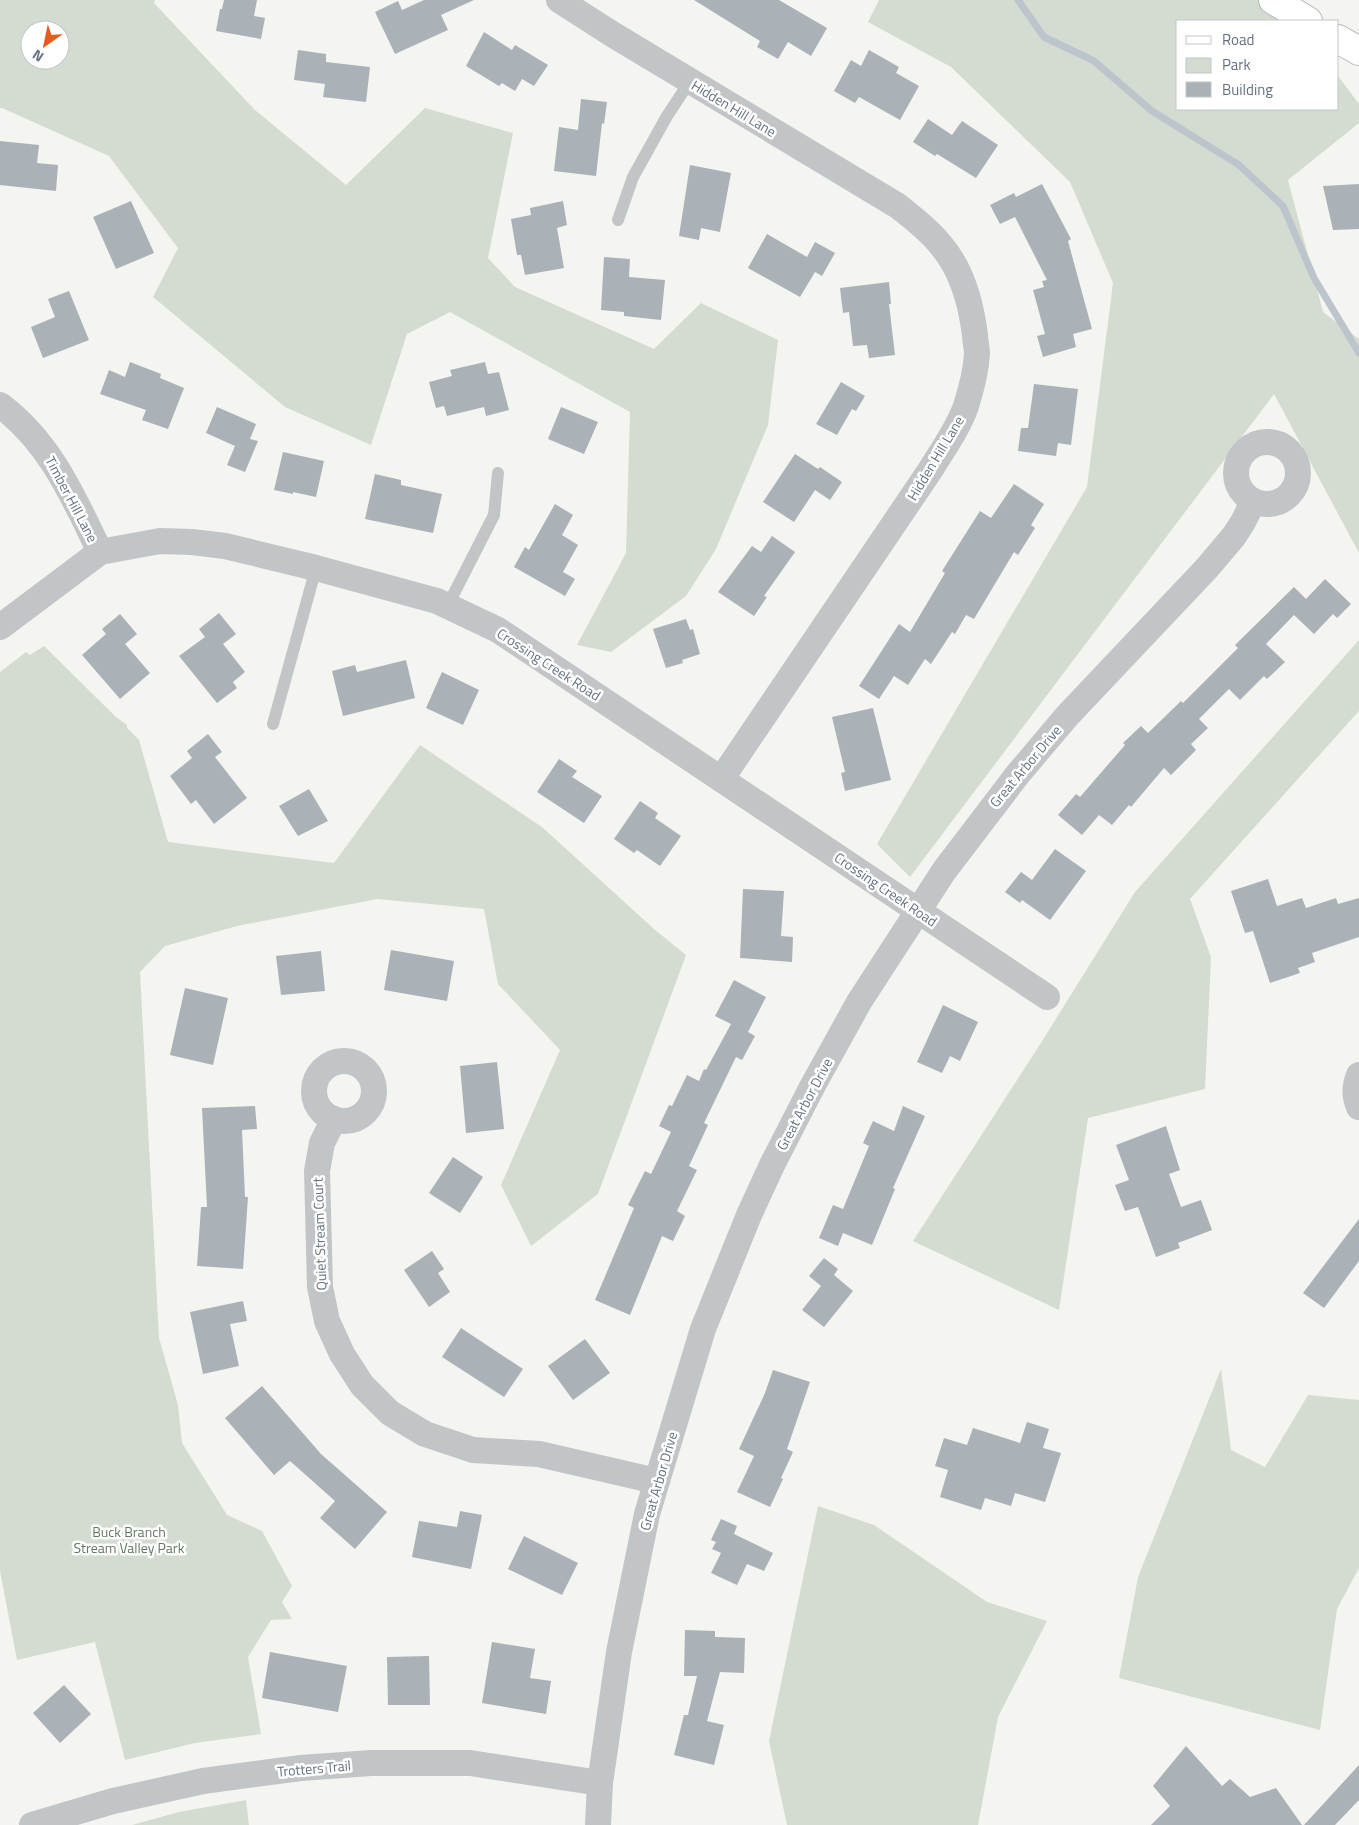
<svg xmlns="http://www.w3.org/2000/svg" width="1359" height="1825" viewBox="0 0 1359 1825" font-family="'Titillium Web',sans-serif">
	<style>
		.green { fill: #d4dbd1; fill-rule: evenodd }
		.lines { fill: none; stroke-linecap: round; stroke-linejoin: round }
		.stream { stroke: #bbc5cb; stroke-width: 7 }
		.building { fill: #aab1b7 }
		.secondary-casing { stroke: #b4b8bd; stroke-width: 30 }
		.service { stroke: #c1c5c8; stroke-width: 12 }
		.minor { stroke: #c1c5c8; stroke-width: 26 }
		.secondary { stroke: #fff; stroke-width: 28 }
		.labels { text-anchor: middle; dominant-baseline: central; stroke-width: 5; stroke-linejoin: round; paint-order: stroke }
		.street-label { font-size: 14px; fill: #637282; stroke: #fff }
		.park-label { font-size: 14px; fill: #657962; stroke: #fff }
	</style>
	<rect width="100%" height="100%" fill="#f4f5f0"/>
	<g class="green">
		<path d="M0,0H155L154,3L255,110L346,185L425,108L513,133L488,258L515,287L654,349L701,303L778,340L768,425L716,549L686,596L611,652L577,645L626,553L630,412L450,312L407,334L371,445L285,407L153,297L178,248L109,156L2,108H0ZM30,30H60V60H30Z"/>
		<path d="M879,0H1273L1295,21H1178V109H1338V76L1359,104V123L1288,180L1323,312L1359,339V553L1274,394L910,877L877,844L1087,487L1113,283L1070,182L951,67L868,22Z"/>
		<path d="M1359,640V711L1190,899L1211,957L1205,1089L1088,1118L1059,1310L913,1241L1039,1046L1135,892Z"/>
		<path d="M44,646L116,717L127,725V728L139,740L168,842L334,863L420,745L542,827L654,929L686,955L598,1194L531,1246L501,1185L560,1050L498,984L484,909L377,899L237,926L165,946L140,972L159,1338L178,1405L182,1443L227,1515L262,1531L292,1586L282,1602L292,1619L271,1620L248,1657L261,1734L195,1743L125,1760L95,1642L17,1660L0,1571V672L26,652L30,655Z"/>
		<path d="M1221,1369L1231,1450L1265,1467L1308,1395L1359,1400V1568L1337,1609L1320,1730L1119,1678L1138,1577Z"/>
		<path d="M818,1506L874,1525L987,1602L1047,1621L998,1717L978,1825H787L769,1741Z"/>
		<path d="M246,1800L249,1825H132L179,1812Z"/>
	</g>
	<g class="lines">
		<path class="stream" d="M1018,0L1044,37L1094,61L1152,111L1239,165L1283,206L1314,278L1359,353"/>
	</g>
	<g class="building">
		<path d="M224,0H257L254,16L265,18L261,39L216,31L220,9H222Z"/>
		<path d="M424,0H474L441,15L448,30L395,54L375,12L398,1L402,10Z"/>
		<path d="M694,0H779L827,28L811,56L788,42L778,59L757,47L760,41Z"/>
		<path d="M484,32L512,50L515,45L548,65L534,86L522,79L515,91L502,83L499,86L466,66Z"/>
		<path d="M298,50L326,54V62L370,67L366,102L323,97L325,84L294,80Z"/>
		<path d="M869,50L899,67L896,73L919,86L900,120L859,97L855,103L834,91L851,60L861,66Z"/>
		<path d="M581,99L607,102L604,124L602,123L596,176L554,171L559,127L578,130Z"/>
		<path d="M928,119L952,135L962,121L998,145L976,178L937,154L935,156L913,142Z"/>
		<path d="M0,141L39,145L37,163L58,165L56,191L0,185Z"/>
		<path d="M690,165L731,173L720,232L701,228L699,240L679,236Z"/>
		<path d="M1042,184L1071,239L1068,241L1092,329L1073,334L1076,347L1043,357L1037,336L1045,334L1033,290L1044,287L1042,281L1047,280L1015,217L1000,224L990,205L1014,193L1016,197Z"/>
		<path d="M1359,184V229L1333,230L1323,186Z"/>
		<path d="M131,201L154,253L116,269L93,217Z"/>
		<path d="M563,201L567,225L557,228L564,268L525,275L521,255H517L511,219L531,215L530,208Z"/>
		<path d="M767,234L807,257L815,242L835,253L822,276L815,272L800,297L748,268Z"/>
		<path d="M604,257L630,259L629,277L665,280L661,320L624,316V312L601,310Z"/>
		<path d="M889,282L891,304H889L895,355L869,358L867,345L853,346L849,312L843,313L840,288Z"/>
		<path d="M69,291L89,340L43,358L31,327L55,317L48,299Z"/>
		<path d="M130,362L161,374L160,378L184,388L168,429L142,420L146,410L100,394L109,370L125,377Z"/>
		<path d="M485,362L488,374L499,372L509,410L486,416L484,407L447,416L444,406L436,408L429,382L452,376L450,370Z"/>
		<path d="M841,382L865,396L856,411L852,409L837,435L816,424Z"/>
		<path d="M1034,384L1078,389L1071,445L1058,443L1056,456L1018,451L1021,428H1028Z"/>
		<path d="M217,407L256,424L250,439L258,441L245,472L227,465L235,446L206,433Z"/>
		<path d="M561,407L598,422L584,454L548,439Z"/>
		<path d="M283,452L324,461L316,497L293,492V494L274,490Z"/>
		<path d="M795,454L818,469L820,467L842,482L830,500L815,490L794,522L763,502Z"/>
		<path d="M375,474L401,480V485L442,494L433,533L365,519Z"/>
		<path d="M1014,484L1044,504L1031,525L1035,528L1018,555L1014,552L974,619L966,615L955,634L952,632L931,664L925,659L908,685L894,676L879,699L859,686L899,624L910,632L945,573L942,571L980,511L991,518Z"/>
		<path d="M555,504L573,515L562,535L578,545L563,572L575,579L565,596L514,567L525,547L529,550Z"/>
		<path d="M772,536L795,552L764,596L767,597L754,616L718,592L752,546L761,552Z"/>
		<path d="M1325,579L1351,604L1337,618L1333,614L1314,634L1294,615L1266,644L1285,662L1267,679L1264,676L1240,700L1229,689L1199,719L1208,728L1191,744L1196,750L1171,775L1164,768L1131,807L1129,805L1112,825L1099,815L1082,835L1058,815L1076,794L1080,797L1125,745L1123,743L1141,726L1148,733L1181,701L1183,703L1238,648L1235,645L1294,587L1306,599Z"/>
		<path d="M219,613L236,634L223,644L245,672L233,682L237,688L217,703L179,656L205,637L199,629Z"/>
		<path d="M120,614L137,634L125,644L150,673L120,699L82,655L106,634L102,629Z"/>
		<path d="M686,619L690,630L693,629L700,654L682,660L683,663L666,668L653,629Z"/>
		<path d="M406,660L415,698L343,716L332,671L355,665L357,672Z"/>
		<path d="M442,672L479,690L463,725L426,708Z"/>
		<path d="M873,708L891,780L845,791L841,773L845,772L832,717Z"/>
		<path d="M208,734L222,752L215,757L247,798L214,824L196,800L191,804L170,776L192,758L187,751Z"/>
		<path d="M559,759L577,771L572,777L602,796L584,823L537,792Z"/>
		<path d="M309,789L328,821L298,836L279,806Z"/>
		<path d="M640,801L658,813L655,818L681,836L660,866L637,850L634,853L614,839Z"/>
		<path d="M1055,849L1086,871L1050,920L1022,900L1020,903L1005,892L1021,872L1032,880Z"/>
		<path d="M1268,879L1277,906L1302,898L1306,908L1336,898L1338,904L1359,898V937L1312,953L1315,962L1298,968L1300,973L1270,983L1253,931L1245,933L1231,891Z"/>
		<path d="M743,889L784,891L781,936L793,937L792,962L740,958Z"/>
		<path d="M391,950L454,961L447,1001L384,990Z"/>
		<path d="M321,951L325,991L281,995L276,956Z"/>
		<path d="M734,980L766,997L748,1032L755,1036L742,1060L736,1057L704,1123L708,1125L689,1166L697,1170L677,1211L685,1216L673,1241L662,1236L630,1315L595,1300L634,1208L628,1205L645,1171L651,1174L671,1132L659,1126L669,1105L672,1106L687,1075L699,1081L704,1069L706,1070L731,1024L715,1016Z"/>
		<path d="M185,988L228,998L213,1065L170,1055Z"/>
		<path d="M943,1005L978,1022L960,1061L950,1056L942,1073L917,1062Z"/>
		<path d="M497,1062L504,1129L466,1133L460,1066Z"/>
		<path d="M255,1106L257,1129L242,1130L245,1197H248L243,1269L197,1266L201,1207H207L202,1108Z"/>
		<path d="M903,1106L925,1116L893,1188L895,1189L872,1245L843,1233L838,1246L819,1238L833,1205L843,1209L869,1146L863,1143L873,1121L894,1131Z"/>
		<path d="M1166,1126L1180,1170L1169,1174L1181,1207L1201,1200L1212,1230L1178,1243L1180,1248L1156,1257L1138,1207L1125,1211L1115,1185L1129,1180L1116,1145Z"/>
		<path d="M453,1157L483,1177L460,1213L429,1193Z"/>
		<path d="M1359,1219V1261L1324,1308L1303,1293Z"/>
		<path d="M432,1251L444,1269L438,1273L450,1292L429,1307L404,1270Z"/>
		<path d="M824,1258L838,1269L834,1275L853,1291L824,1327L802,1310L821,1286L809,1276Z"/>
		<path d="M243,1301L247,1321L230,1324L239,1366L203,1374L190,1312Z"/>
		<path d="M461,1328L523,1369L504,1397L442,1357Z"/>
		<path d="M585,1339L610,1373L573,1400L548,1366Z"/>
		<path d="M773,1370L810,1382L787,1449L793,1452L781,1478L783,1479L770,1507L737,1492L754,1456L739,1449L765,1393Z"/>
		<path d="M262,1386L321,1454L387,1512L355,1549L320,1518L335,1501L290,1461L274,1475L225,1418Z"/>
		<path d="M1027,1422L1049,1429L1043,1448L1061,1453L1045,1502L1015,1493L1011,1506L985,1498L981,1510L940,1497L948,1470L935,1466L944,1438L967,1445L973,1428L1020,1443Z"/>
		<path d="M460,1511L482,1515L471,1569L412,1557L419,1521L457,1527Z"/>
		<path d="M721,1519L737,1526L734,1534L773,1553L764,1571L747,1564L737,1585L711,1573L721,1553L712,1549L716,1542L711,1540Z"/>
		<path d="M524,1536L578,1563L562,1595L508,1569Z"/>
		<path d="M685,1630L715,1631V1637L745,1638L744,1673L720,1672L707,1721L724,1725L714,1765L674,1755L684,1715H688L697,1676H684Z"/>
		<path d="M492,1642L535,1649L530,1678L551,1681L546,1714L482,1703Z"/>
		<path d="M270,1652L347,1666L338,1712L262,1698Z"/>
		<path d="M429,1656L430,1705H388L387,1657Z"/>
		<path d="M64,1685L91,1714L60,1743L33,1713Z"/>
		<path d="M1186,1746L1222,1786L1230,1779L1250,1797L1276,1788L1302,1825H1151L1170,1806L1153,1786Z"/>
		<path d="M1359,1765V1800L1335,1825H1304Z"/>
	</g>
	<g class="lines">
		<defs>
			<g id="secondary">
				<path d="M1273,0L1308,21"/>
				<path d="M1338,39L1359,51"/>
			</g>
		</defs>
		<use href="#secondary" class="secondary-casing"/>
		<g class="service">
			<path d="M618,220L633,177L667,116L690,81"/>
			<path d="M448,605L494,515L498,473"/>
			<path d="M273,724L316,568"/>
		</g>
		<g class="minor">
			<path d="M559,0L612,34L898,206C913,218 928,229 940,244C962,269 971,303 975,335C975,341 977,348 977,354C976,371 971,390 966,406C958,429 943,449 931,469L722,778"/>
			<path d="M0,405C50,442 74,498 100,552"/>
			<circle cx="1267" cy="473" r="31"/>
			<path d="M0,627L100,552L160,541L192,542L225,546L316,568L437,601L498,630L1047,997"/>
			<circle cx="344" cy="1091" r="30"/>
			<path d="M1359,1075C1354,1087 1354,1096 1359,1107"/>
			<path d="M334,1119L322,1143L317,1171L320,1287L327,1321L342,1354L362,1385L390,1413L425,1434L473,1450L539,1454L656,1481"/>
			<path d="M32,1825L113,1801L203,1781L301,1768L371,1763H470L600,1783"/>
			<path d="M598,1825L600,1783L619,1652L647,1514L703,1329L749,1215L772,1165L812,1087L859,1002L944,871L1018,774L1067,716L1207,568L1234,536L1243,522L1253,502"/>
		</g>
		<use href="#secondary" class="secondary"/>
	</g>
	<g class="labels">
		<g class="street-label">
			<text transform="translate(734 108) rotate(31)">Hidden Hill Lane</text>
			<text transform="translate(935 458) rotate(-59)">Hidden Hill Lane</text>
			<text transform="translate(72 499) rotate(62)">Timber Hill Lane</text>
			<text transform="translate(549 664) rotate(33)">Crossing Creek Road</text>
			<text transform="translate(1025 766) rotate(-50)">Great Arbor Drive</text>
			<text transform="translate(886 889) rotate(34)">Crossing Creek Road</text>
			<text transform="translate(804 1104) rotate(-62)">Great Arbor Drive</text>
			<text transform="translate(319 1234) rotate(-92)">Quiet Stream Court</text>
			<text transform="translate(658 1481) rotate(-74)">Great Arbor Drive</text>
			<text transform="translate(314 1768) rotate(-5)">Trotters Trail</text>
		</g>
		<g class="park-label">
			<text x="129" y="1531">Buck Branch<tspan x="129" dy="16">Stream Valley Park</tspan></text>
		</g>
	</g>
	<rect x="1176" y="20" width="162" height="90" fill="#ffffff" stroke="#c1c7cd"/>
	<rect x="1186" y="36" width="25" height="8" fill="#ffffff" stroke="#c1c7cd"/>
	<text x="1222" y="45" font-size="15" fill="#637282">Road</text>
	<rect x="1186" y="58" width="25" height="15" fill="#d4dbd1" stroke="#c1c7cd"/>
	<text x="1222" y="70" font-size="15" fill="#637282">Park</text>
	<rect x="1186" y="82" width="25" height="15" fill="#aab1b7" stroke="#c1c7cd"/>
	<text x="1222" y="95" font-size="15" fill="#637282">Building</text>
	<g transform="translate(45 45) rotate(213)"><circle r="24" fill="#ffffff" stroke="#c1c7cd"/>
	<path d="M0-4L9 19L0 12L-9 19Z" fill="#e65b1f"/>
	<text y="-8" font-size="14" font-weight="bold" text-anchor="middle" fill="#637282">N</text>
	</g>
</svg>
